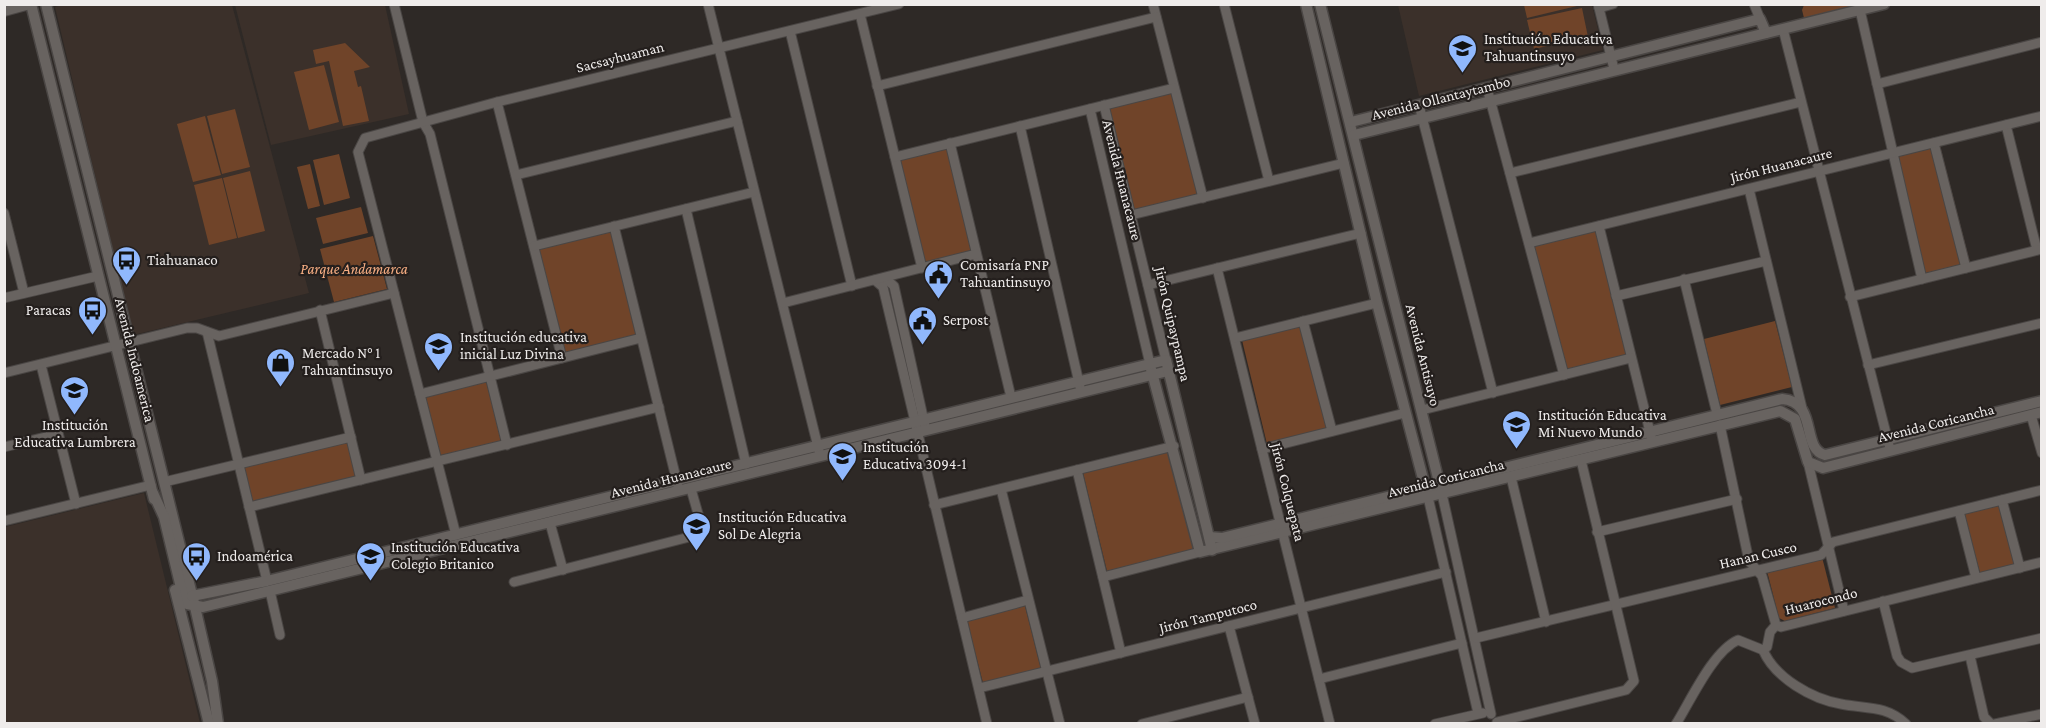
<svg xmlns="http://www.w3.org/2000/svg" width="2046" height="728" viewBox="0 0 2046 728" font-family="'Crimson Pro',serif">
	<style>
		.built { fill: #3b302a }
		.green { fill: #704429 }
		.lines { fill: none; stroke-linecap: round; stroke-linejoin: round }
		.minor-casing { stroke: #4a4644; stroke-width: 11 }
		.tertiary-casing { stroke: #4a4644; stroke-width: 13 }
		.secondary-casing { stroke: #4a4644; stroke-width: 14 }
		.minor { stroke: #686360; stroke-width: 9 }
		.tertiary { stroke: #686360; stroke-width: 10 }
		.secondary { stroke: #686360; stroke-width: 12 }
		.labels { text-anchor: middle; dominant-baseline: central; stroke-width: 4.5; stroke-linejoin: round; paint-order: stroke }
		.poi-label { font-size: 15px; fill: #efeceb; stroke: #241f1d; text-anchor: start }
		.street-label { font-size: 15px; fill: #efeceb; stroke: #241f1d }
		.park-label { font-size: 15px; font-style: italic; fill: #f7ae83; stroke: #241f1d }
	</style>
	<rect width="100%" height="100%" fill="#2e2926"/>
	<g class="built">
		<path d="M64,4L232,5L309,293L133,335L55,7Z"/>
		<path d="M235,5H385L409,114L271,145Z"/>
		<path d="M1398,5H1592L1603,50L1419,96Z"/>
		<path d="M144,493L200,723H5V527Z"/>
	</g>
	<g class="green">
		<path d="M1581,5L1527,18L1524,5V4Z"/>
		<path d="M1804,5H1861L1804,18L1802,10Z"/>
		<path d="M1582,8L1588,37L1534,49L1527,20Z"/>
		<path d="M345,43L370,67L354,71L358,87L361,86L369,121L343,126L329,61L316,64L313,50Z"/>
		<path d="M324,65L339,122L309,130L294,72Z"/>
		<path d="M1171,93L1198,194L1134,210L1109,108Z"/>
		<path d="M235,109L250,167L222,174L207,116Z"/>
		<path d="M205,116L221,175L193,182L177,124Z"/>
		<path d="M1940,146L1970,263L1924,275L1896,157Z"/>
		<path d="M948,148L973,252L925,264L899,160Z"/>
		<path d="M339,154L350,198L324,205L313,160Z"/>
		<path d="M310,164L320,206L308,209L297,167Z"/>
		<path d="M250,171L265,231L238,238L223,178Z"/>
		<path d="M222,178L237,238L209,245L194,185Z"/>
		<path d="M361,207L368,233L323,244L316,218Z"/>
		<path d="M1598,229L1628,357L1565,372L1531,245Z"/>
		<path d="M614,230L640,335L564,354L538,249Z"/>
		<path d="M373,236L387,289L334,302L320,249Z"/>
		<path d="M1775,321L1792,387L1720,405L1704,339Z"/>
		<path d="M1301,325L1328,428L1267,444L1242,340Z"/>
		<path d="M486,381L502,442L441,457L424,397Z"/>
		<path d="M350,440L359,477L251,503L242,467Z"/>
		<path d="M1171,451L1196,549L1107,571L1083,473Z"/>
		<path d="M2001,504L2016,564L1980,573L1964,513Z"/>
		<path d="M1822,557L1835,608L1785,621L1779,618L1767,571Z"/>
		<path d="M1025,606L1041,669L983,683L967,621Z"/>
	</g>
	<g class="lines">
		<defs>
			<g id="minor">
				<path d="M394,4L423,122L430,134L507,445"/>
				<path d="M708,4L819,451"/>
				<path d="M1153,4L1203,198"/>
				<path d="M1224,4L1269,181"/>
				<path d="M1598,4L1614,69"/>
				<path d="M1754,4L1760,19"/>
				<path d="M1599,8L1613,4"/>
				<path d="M1860,10L1922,279"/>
				<path d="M860,14L922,268"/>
				<path d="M1783,29L1889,445"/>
				<path d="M790,31L852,286"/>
				<path d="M1877,84L2042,42"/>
				<path d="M877,86L1156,17"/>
				<path d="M1487,88L1564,375"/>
				<path d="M497,102L562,358"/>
				<path d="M1104,105L1166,360"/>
				<path d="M1419,105L1493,393"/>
				<path d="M1090,109L1150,364"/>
				<path d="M2006,125L2037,250"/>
				<path d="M1020,126L1080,387"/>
				<path d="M950,143L1011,397"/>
				<path d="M1934,143L1966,268"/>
				<path d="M895,157L1174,88"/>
				<path d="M1510,173L1801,102"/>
				<path d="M516,175L737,121"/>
				<path d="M1749,189L1802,408"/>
				<path d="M686,209L746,464"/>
				<path d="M4,213L24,293"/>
				<path d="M1131,215L1344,163"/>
				<path d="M614,226L678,486"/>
				<path d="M1599,226L1651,436"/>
				<path d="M1529,243L2042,116"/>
				<path d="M534,246L754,192"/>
				<path d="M1217,268L1330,724"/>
				<path d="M885,278L894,286L925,426"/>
				<path d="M1684,279L1717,414"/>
				<path d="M875,280L883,287L987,724"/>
				<path d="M1148,285L1361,233"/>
				<path d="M1616,296L1766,261"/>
				<path d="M1850,297L2042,249"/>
				<path d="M4,298L98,276"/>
				<path d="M783,303L976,254"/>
				<path d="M320,310L361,480"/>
				<path d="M1303,321L1332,431"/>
				<path d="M207,332L267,581"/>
				<path d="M1235,338L1377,303"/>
				<path d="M41,365L76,504"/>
				<path d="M1868,365L2042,323"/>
				<path d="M4,373L187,328H197L219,336L394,293"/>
				<path d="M420,394L641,338"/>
				<path d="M1422,410L1631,358"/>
				<path d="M2031,415L2042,453"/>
				<path d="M1720,425L1749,561L1762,576L1776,625L1781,627L2042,562"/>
				<path d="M4,447L58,434"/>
				<path d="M1262,449L1405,413"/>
				<path d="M1808,462L1844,611"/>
				<path d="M1077,470L1121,653"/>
				<path d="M1511,477L1546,622"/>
				<path d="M164,482L351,437"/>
				<path d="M1001,489L1060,724"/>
				<path d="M1442,494L1491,714"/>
				<path d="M1428,497L1478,713"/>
				<path d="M2002,500L2020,568"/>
				<path d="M934,505L1174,446"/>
				<path d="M249,507L659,407"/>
				<path d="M1959,511L1976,578"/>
				<path d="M4,521L151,485"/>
				<path d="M550,523L563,570"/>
				<path d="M1597,532L1737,499"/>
				<path d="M456,535L358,152L365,138L497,102L899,4"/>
				<path d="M1103,577L1200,552"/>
				<path d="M514,582L701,534L703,531L691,489"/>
				<path d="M270,591L280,635"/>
				<path d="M1883,601L1897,656L1901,662L1912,668L2042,638"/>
				<path d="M962,618L1028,600"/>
				<path d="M1229,626L1255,724"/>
				<path d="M1476,638L1821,555L1833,542L2042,490"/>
				<path d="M1763,650C1775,678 1812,699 1841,704C1866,709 1886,705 1906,724"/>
				<path d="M1970,656L1984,717L1991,724"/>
				<path d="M1319,679L1462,643"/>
				<path d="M979,688L1446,572"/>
				<path d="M1497,722L1626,690L1634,681L1581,460"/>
				<path d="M1142,724L1248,697"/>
				<path d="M1435,724L1483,713"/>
				<path d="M1676,724C1691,700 1713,651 1738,640L1763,650L1767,647L1770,632L1776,625"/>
				<path d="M1995,724L2042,714"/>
			</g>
			<g id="tertiary">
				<path d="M31,4L154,499"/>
				<path d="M46,4L195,607L212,681L218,724"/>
				<path d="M1306,4L1377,303L1427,494"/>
				<path d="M1320,4L1441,490"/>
				<path d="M1351,122L1760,19L1766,33"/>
				<path d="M1354,135L1884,4"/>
				<path d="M1151,369L1200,552L1780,411L1795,419L1808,462L1823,468L2042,412"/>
				<path d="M153,493L164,517L183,596L187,604L203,607L1168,371"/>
				<path d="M1209,537L1222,538L1782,399C1819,402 1800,448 1825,455L2042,401"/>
				<path d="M175,590L209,724"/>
				<path d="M192,596L267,581L1166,360L1212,550"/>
			</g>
			<path id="secondary" d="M4,10L26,4"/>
		</defs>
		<use href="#minor" class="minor-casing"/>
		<use href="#tertiary" class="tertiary-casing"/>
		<use href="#secondary" class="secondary-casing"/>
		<use href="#minor" class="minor"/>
		<use href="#tertiary" class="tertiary"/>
		<use href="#secondary" class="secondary"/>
	</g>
	<defs>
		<symbol id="school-pin" viewBox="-11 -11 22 30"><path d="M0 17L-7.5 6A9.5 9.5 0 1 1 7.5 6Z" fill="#90b8fd" stroke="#241f1d"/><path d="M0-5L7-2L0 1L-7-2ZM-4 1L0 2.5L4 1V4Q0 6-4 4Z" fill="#111"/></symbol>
		<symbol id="bus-pin" viewBox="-11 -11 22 30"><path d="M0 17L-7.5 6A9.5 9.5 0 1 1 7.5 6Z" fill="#90b8fd" stroke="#241f1d"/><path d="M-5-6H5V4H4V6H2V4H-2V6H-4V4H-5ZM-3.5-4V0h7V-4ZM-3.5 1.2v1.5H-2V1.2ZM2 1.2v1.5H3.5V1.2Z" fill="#111"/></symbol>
		<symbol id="civic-pin" viewBox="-11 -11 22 30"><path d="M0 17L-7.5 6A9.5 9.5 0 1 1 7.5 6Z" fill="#90b8fd" stroke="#241f1d"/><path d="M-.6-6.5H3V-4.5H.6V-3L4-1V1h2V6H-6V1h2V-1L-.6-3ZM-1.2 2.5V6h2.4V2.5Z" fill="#111"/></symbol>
		<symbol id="shop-pin" viewBox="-11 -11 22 30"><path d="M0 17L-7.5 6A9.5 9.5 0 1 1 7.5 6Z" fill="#90b8fd" stroke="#241f1d"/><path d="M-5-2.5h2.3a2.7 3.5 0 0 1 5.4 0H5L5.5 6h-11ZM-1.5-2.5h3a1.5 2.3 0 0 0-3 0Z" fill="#111"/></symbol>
	</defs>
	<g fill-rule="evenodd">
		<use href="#school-pin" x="1446" y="32" width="33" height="45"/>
		<use href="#bus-pin" x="110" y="244" width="33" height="45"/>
		<use href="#civic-pin" x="922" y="258" width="33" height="45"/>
		<use href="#bus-pin" x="76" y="294" width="33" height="45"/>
		<use href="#civic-pin" x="906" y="304" width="33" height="45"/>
		<use href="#school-pin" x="422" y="330" width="33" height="45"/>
		<use href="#shop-pin" x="264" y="346" width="33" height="45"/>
		<use href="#school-pin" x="58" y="374" width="33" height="45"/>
		<use href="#school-pin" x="1500" y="408" width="33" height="45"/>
		<use href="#school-pin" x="826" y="440" width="33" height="45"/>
		<use href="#school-pin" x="680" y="510" width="33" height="45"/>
		<use href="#bus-pin" x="180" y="540" width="33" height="45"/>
		<use href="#school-pin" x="354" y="540" width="33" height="45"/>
	</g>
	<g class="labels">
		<g class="poi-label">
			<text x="1484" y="39">Institución Educativa<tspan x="1484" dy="17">Tahuantinsuyo</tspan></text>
			<text x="147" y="260">Tiahuanaco</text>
			<text x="960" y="265">Comisaría PNP<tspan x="960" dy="17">Tahuantinsuyo</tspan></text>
			<text x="71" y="310" text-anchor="end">Paracas</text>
			<text x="943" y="320">Serpost</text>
			<text x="460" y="337">Institución educativa<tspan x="460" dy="17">inicial Luz Divina</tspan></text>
			<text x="302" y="353">Mercado N° 1<tspan x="302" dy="17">Tahuantinsuyo</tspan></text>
			<text x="1538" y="415">Institución Educativa<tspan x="1538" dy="17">Mi Nuevo Mundo</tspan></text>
			<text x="75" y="425" text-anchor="middle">Institución<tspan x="75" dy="17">Educativa Lumbrera</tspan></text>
			<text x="863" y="447">Institución<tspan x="863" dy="17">Educativa 3094-1</tspan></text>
			<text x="718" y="517">Institución Educativa<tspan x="718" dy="17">Sol De Alegria</tspan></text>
			<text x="391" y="547">Institución Educativa<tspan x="391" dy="17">Colegio Britanico</tspan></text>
			<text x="217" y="556">Indoamérica</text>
		</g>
		<g class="street-label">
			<text transform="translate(620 57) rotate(-14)">Sacsayhuaman</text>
			<text transform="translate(1441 98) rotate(-14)">Avenida Ollantaytambo</text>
			<text transform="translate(1781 165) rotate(-14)">Jirón Huanacaure</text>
			<text transform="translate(1122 180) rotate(76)">Avenida Huanacaure</text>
			<text transform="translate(1173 324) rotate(77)">Jirón Quipaypampa</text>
			<text transform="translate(1423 355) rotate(76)">Avenida Antisuyo</text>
			<text transform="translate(135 360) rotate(76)">Avenida Indoamerica</text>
			<text transform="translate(1936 423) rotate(-14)">Avenida Coricancha</text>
			<text transform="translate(671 478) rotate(-14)">Avenida Huanacaure</text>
			<text transform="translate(1446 478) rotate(-14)">Avenida Coricancha</text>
			<text transform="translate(1288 492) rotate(76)">Jirón Colquepata</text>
			<text transform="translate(1758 555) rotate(-13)">Hanan Cusco</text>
			<text transform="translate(1821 601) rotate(-14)">Huarocondo</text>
			<text transform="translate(1208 616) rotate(-14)">Jirón Tamputoco</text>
		</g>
		<g class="park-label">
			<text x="354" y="269">Parque Andamarca</text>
		</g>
	</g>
	<rect width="2046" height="728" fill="none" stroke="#efeceb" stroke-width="12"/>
</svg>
